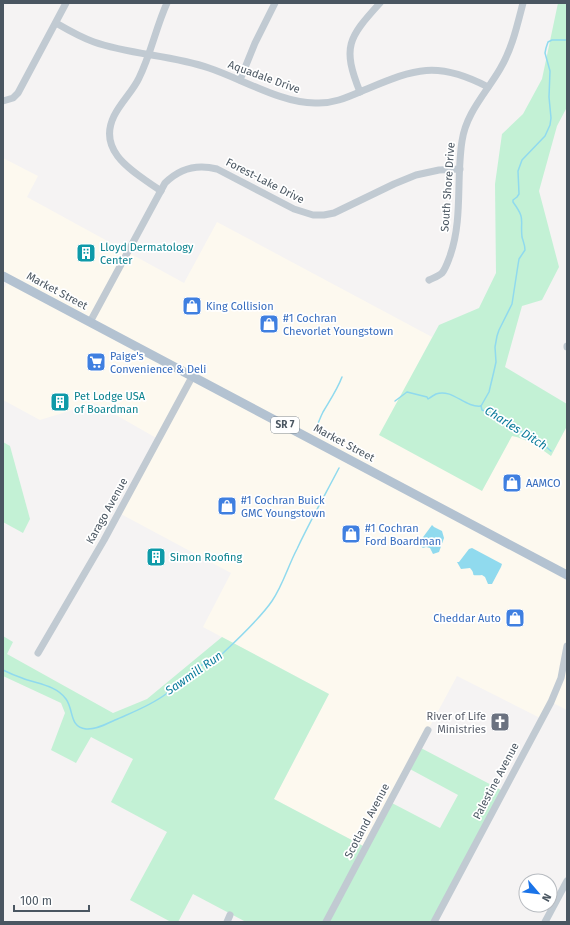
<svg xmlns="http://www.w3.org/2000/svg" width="570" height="925" viewBox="0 0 570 925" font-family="'Fira Sans',sans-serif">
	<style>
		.commercial { fill: #fdf9ef }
		.green { fill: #c3f1d5 }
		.water { fill: #90daee }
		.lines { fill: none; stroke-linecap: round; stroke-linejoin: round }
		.stream { stroke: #90daee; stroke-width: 1.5 }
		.minor { stroke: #c1cad2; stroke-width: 7 }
		.major { stroke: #b3c2d1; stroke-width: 9 }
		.labels { text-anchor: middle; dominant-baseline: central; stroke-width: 3.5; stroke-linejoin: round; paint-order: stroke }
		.shield { fill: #fff; stroke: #808990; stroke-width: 1 }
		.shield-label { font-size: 10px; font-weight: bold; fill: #4a5661 }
		.street-label { font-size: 11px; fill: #4a5661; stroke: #fff }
		.culture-label { font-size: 11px; fill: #0d838f; stroke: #fff; text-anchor: start }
		.shop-label { font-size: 11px; fill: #366cbe; stroke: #fff; text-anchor: start }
		.worship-label { font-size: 11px; fill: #5b616d; stroke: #fff; text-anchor: end }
		.water-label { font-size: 12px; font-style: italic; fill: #0c7c9b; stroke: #fff }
	</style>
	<rect width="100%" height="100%" fill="#f5f3f3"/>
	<path class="commercial" d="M3,158L38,176L27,197L184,283L217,222L432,337L409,381L482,491L512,435L521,438L541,448L551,456L567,426V710L551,702L542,719L457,676L365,847L274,799L329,694L203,627L231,573L119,513L158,439L95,403L40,420L3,400V290L9,280L3,276Z"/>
	<g class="green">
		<path d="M558,3H567V107L557,126L539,191L559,267L542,300L522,306L505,367L567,404V426L551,456C539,447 527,439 512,436L482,491L379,435L439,325L479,308L496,273L495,184L502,134L523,114L542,79Z"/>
		<path d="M3,442L10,446L30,519L23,533L3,522Z"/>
		<path d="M3,636L13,642L7,654L113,713L147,699L222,637L329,694L274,799L365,847L390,802L440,828L458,795L408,768L419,747L503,791L434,922H246L193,894L178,922H171L130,900L167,832L111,802L133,759L91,737L76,763L51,750L65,713L61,703L3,676Z"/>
	</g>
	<g class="water">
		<path d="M432,525L434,527L442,531L444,538L439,552L433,554L430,548L426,547L423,548L418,544Z"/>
		<path d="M472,548L502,564L501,567L492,584H488L485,577L482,575C468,576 477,575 470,568L461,569L457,562H459L469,549Z"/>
	</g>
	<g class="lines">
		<g class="stream">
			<path d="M395,401L407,392L427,397L428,399C431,397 434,395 436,394C452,388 465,408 481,406"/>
			<path d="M481,406L489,392L494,371L496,362L495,347L497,336L499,330L512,304L518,265L519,259L525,250C525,245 523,241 522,237C520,218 526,220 513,202V200L517,197L519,194L518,171L522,160L545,136L550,125L551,118L549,97L550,71L545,53L546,48L548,42L552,40H567"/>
			<path d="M481,406L482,410L504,418L518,430L539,441L551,451"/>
			<path d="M315,430C318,424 320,418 323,412C330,400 337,390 342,377"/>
			<path d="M3,670C9,673 16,676 22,678C37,684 56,685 66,699C74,710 69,727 86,729C96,730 106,724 115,720C133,712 150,706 166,694C176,686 185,676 196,668C204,663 214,661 222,654C237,640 261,617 272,601C283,585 288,566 297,549C310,521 325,495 339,468"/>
		</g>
		<g class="minor">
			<path d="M56,23C68,30 80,37 94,42C131,55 172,55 209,68C242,79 281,103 315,103C332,104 346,98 362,91C413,70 435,59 488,87"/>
			<path d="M240,80L255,43L275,3"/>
			<path d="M360,92C342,47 348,38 380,3"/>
			<path d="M3,101L13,98L18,93L66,3"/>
			<path d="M161,191C136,173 96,153 114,116C121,102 133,91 139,78C151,54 156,27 167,3"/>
			<path d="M429,280C433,278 439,276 442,273C446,268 448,261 450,256C463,219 456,180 462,141C466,113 486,93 500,69C512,49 517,26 523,3"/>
			<path d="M90,322L165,183C180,168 198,164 217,169L294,209L313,215H324L334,213L394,184L416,175L439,170L460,169"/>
			<path d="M567,347V346"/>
			<path d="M38,653L104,540L192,377"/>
			<path d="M227,922L230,915"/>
			<path d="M326,922L428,730"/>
			<path d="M434,922L551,702L561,678L567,646"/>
			<path d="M545,922L567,881"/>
		</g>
		<path class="major" d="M3,276L567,575"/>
	</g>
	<defs>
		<symbol id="building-square" viewBox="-11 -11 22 22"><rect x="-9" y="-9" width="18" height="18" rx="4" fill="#0f9aa8" stroke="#fff"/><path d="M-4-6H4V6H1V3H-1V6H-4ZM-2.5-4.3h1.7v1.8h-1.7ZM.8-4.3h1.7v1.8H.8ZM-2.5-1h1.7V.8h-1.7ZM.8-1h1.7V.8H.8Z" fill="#fff"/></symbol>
		<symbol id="shop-square" viewBox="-11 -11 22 22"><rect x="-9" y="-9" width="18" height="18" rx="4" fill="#3f7fe0" stroke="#fff"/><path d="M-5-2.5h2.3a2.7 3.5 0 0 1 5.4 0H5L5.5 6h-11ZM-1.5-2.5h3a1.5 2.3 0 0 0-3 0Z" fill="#fff"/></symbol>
		<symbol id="supermarket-square" viewBox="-11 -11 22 22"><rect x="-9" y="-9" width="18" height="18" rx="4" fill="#3f7fe0" stroke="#fff"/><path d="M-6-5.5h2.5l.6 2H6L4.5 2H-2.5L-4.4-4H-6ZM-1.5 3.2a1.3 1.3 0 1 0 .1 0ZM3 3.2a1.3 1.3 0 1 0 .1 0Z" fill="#fff"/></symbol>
		<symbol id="church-square" viewBox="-11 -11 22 22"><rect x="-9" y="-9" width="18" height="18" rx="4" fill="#6b7280" stroke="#fff"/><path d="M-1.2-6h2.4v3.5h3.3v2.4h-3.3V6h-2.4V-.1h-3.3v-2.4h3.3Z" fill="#fff"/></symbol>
	</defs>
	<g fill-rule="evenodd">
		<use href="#building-square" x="75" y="242" width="22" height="22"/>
		<use href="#shop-square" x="181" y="295" width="22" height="22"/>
		<use href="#shop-square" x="258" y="313" width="22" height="22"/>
		<use href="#supermarket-square" x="85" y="351" width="22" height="22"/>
		<use href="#building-square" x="49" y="391" width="22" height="22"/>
		<use href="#shop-square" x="501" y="472" width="22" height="22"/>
		<use href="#shop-square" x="216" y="495" width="22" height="22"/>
		<use href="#shop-square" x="340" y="523" width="22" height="22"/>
		<use href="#building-square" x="145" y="546" width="22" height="22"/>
		<use href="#shop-square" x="504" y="607" width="22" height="22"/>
		<use href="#church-square" x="489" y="711" width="22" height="22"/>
	</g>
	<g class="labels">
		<rect class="shield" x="271" y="417" width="28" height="16" rx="3"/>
		<g class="shield-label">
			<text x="285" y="425">SR 7</text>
		</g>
		<g class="street-label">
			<text transform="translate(264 77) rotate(20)">Aquadale Drive</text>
			<text transform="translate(265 181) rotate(27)">Forest-Lake Drive</text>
			<text transform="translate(448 187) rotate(-86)">South Shore Drive</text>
			<text transform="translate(57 291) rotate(28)">Market Street</text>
			<text transform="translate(344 443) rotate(28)">Market Street</text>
			<text transform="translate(107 511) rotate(-61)">Karago Avenue</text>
			<text transform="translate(496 781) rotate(-62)">Palestine Avenue</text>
			<text transform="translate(367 821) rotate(-62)">Scotland Avenue</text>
		</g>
		<g class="culture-label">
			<text x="100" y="247">Lloyd Dermatology<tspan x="100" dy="13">Center</tspan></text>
			<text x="74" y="396">Pet Lodge USA<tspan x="74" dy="13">of Boardman</tspan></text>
			<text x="170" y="557">Simon Roofing</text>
		</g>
		<g class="shop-label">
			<text x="206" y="306">King Collision</text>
			<text x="283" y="318">#1 Cochran<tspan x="283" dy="13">Chevorlet Youngstown</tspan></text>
			<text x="110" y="356">Paige's<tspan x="110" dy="13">Convenience &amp; Deli</tspan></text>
			<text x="526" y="483">AAMCO</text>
			<text x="241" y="500">#1 Cochran Buick<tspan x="241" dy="13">GMC Youngstown</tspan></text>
			<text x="365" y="528">#1 Cochran<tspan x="365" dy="13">Ford Boardman</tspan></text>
			<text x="501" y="618" text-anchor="end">Cheddar Auto</text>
		</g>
		<g class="worship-label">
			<text x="486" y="716">River of Life<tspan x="486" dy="13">Ministries</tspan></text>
		</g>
		<g class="water-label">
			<text transform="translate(516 428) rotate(32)">Charles Ditch</text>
			<text transform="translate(194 673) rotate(-35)">Sawmill Run</text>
		</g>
	</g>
	<rect width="570" height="925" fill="none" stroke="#4a5661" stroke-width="8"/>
	<g transform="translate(538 893) rotate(118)"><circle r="19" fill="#ffffff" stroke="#b7bbc0"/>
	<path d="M0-3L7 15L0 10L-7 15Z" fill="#1a73e8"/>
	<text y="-6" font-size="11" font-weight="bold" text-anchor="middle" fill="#4a5661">N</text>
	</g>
	<path d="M14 905v6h75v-6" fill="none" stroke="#4a5661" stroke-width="2"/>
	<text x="20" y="905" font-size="12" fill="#4a5661" stroke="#ffffff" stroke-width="3" paint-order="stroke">100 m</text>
</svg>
